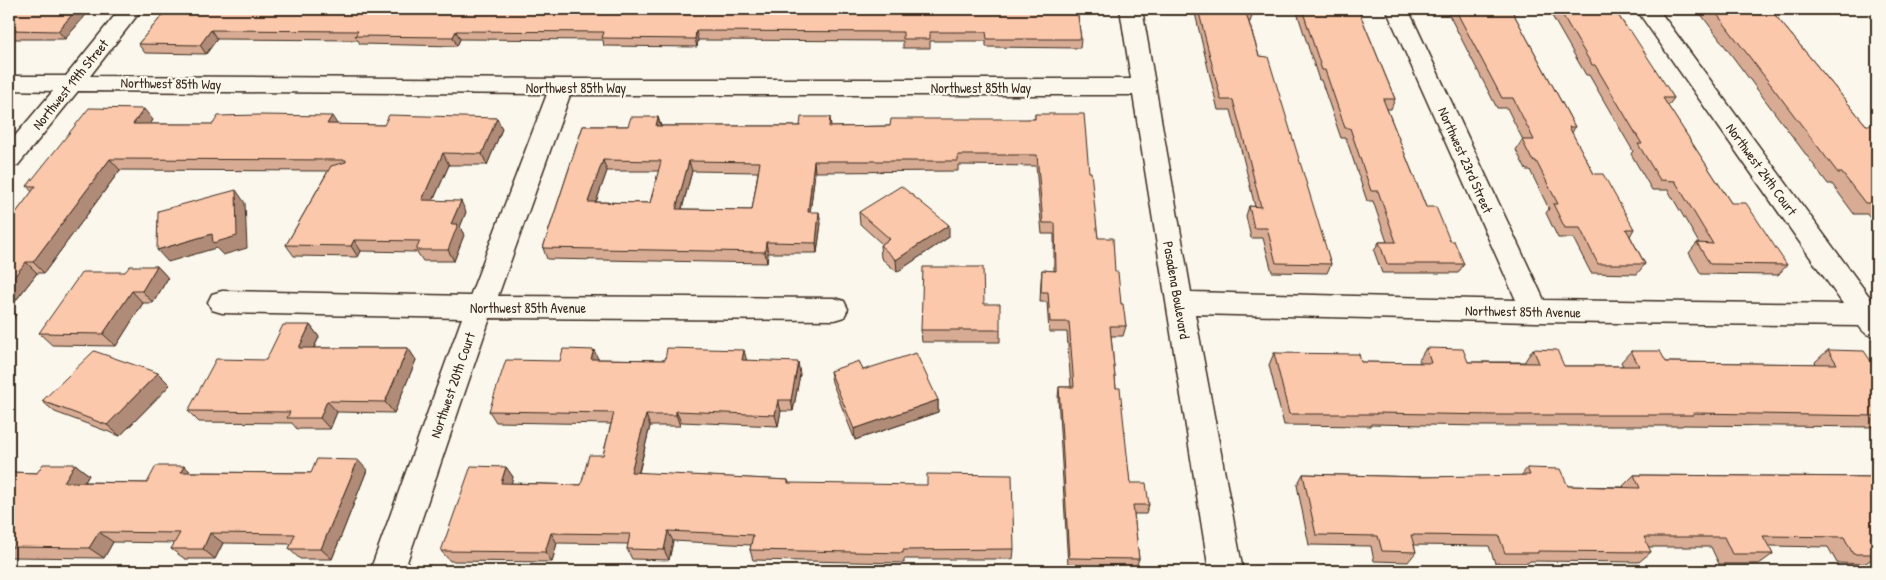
<svg xmlns="http://www.w3.org/2000/svg" width="1886" height="580" viewBox="0 0 1886 580" font-family="'Patrick Hand',sans-serif">
	<style>
		.lines { fill: none; stroke-linecap: round; stroke-linejoin: round }
		.minor-casing { stroke: #3b2a1e; stroke-width: 3 }
		.minor { fill: #fbf7ec; fill-rule: evenodd }
		.wall { fill: #d8ac94; stroke: #3b2a1e; fill-rule: evenodd }
		.shaded-wall { fill: #b08c78; stroke: #3b2a1e }
		.building { fill: #fbc8ac; stroke: #3b2a1e; fill-rule: evenodd }
		.labels { text-anchor: middle; dominant-baseline: central; stroke-width: 4.5; stroke-linejoin: round; paint-order: stroke }
		.street-label { font-size: 14px; fill: #3b2a1e; stroke: #fbf7ec }
	</style>
	<rect width="100%" height="100%" fill="#fbf7ec"/>
	<filter id="ink" filterUnits="userSpaceOnUse"><feTurbulence type="fractalNoise" baseFrequency=".02" numOctaves="2"/><feDisplacementMap in="SourceGraphic" scale="10" xChannelSelector="R" yChannelSelector="G"/><feConvolveMatrix kernelMatrix="1 2 1 2 8 2 1 2 1" color-interpolation-filters="sRGB"/></filter>
	<g filter="url(#ink)">
		<g class="lines">
			<defs>
				<path id="minor" d="M120,9H142L90,76L561,79H1131L1120,9H1142L1191,292L1516,300L1386,9H1408L1544,300L1843,304L1636,9H1658L1877,307V335C1869,338 1863,332 1859,326L1535,322L1195,314L1243,571H1209L1133,95H570L498,296L834,298L844,301L848,309L844,317L834,320L490,318L404,571H370L462,318L222,313L212,310L208,302L212,294L222,291L470,296L547,94L78,91L18,165L9,168V143L53,91L9,90V76H66Z"/>
			</defs>
			<use href="#minor" class="minor-casing"/>
			<use href="#minor" class="minor"/>
		</g>
		<g class="wall">
			<path d="M9,9H91L65,39H9Z"/>
			<path d="M168,9H1077L1081,39L1080,48L986,47V41H930V48H903V41L698,40L697,47L604,46L603,40L460,39L457,46L360,44L358,40L217,39L206,54L145,53L138,44Z"/>
			<path d="M1194,9H1252L1253,13L1250,22H1249L1259,56L1331,264L1327,273L1272,272L1263,238H1251L1246,216L1249,206L1255,207L1246,169L1231,110H1218Z"/>
			<path d="M1296,9H1358L1395,99L1391,109H1387L1426,207L1450,241L1464,264L1458,273H1382L1374,251L1379,242H1387L1373,201H1367L1346,138H1341L1321,80H1319Z"/>
			<path d="M1446,9H1511L1575,127L1572,133L1594,174L1634,229L1630,236L1645,264L1637,274L1591,273L1573,238H1558L1546,213L1549,209L1530,170H1526L1516,150L1522,140H1523L1507,108H1497Z"/>
			<path d="M1548,9H1614L1674,98L1668,106L1731,203L1787,265L1778,275L1701,274L1689,253L1697,243H1699L1668,190H1652L1631,154L1633,151L1589,75H1586Z"/>
			<path d="M1697,9H1770L1866,125L1877,132V228L1867,214H1854L1832,184H1828Z"/>
			<path d="M1035,114L1089,172L1098,238L1115,272L1121,304L1126,326L1123,336H1111L1116,388L1130,483L1149,505L1146,514H1134L1139,559L1136,567L1068,566L1058,397L1059,387H1071L1067,332H1049L1047,302H1040L1041,281L1042,270L1054,271V234H1042L1036,166L958,165V171L815,172L810,212L821,223L817,253H768L767,263L547,259L543,248L583,126H628L658,117L661,126H800L830,117L831,127L890,126L1035,119ZM607,171H659L650,203L596,202ZM692,171L758,172L752,210L682,209Z"/>
			<path d="M497,118L502,129L487,165H449L433,201L466,212L460,227L464,235L454,261H423L417,252L361,251L358,257L294,256L286,245L328,171L120,170L44,273H37L10,308L16,314L9,325V222L32,192L27,186L153,120L150,124L384,125Z"/>
			<path d="M859,212L949,237L897,272L881,258L880,245L882,244L860,224Z"/>
			<path d="M157,266L168,278L153,303H143L116,346L52,345L39,333L125,272Z"/>
			<path d="M984,304L1000,330V342H922L921,330Z"/>
			<path d="M310,325L319,337L314,348H408L416,360L394,413L337,412L330,429H297L292,423L199,422L188,411L266,360Z"/>
			<path d="M1426,348L1468,362H1525V361L1533,349L1564,366H1623L1621,362L1631,351L1666,362L1816,364L1815,362L1828,350L1877,370V381L1876,382L1877,385V427L1683,425L1682,426H1483L1371,424L1370,426L1284,425L1269,365L1274,353L1361,362L1420,363L1419,360Z"/>
			<path d="M598,359L665,360H746L800,374L793,411H781L778,426L681,422L680,426H650L639,473L788,480L789,483L1014,549L1013,559H904V563L753,560L750,550L751,545L673,541L669,560L632,559L627,549L628,544L557,543L552,562L450,561L441,551L506,467L513,477L511,483L581,485L603,455L611,424L496,422L489,411L560,361Z"/>
			<path d="M863,370L938,400V412L855,440L832,382L830,371Z"/>
			<path d="M158,373L170,385L120,436L55,412L42,401Z"/>
			<path d="M75,464L89,475L85,482L147,483L191,472L311,473L367,470L332,559H300L289,549L291,544L223,543L215,559H185L171,549L175,543L113,542L104,558L9,557V472L37,473Z"/>
			<path d="M1527,468L1568,486L1624,487L1623,486L1634,475L1877,477V547H1876L1877,549V556L1864,564L1837,563L1828,547L1769,546L1773,554L1759,564H1719L1711,547H1648L1651,552L1639,562L1530,561L1528,563H1495L1489,546L1414,545L1416,552L1408,562L1374,561L1371,546L1309,545L1297,485L1303,474L1421,477L1521,476Z"/>
		</g>
		<g class="shaded-wall">
			<path d="M77,9H91L65,39L58,31Z"/>
			<path d="M211,30L217,39L206,54L200,45Z"/>
			<path d="M456,31L460,39L457,46L453,37Z"/>
			<path d="M696,31L698,40L697,47L695,39Z"/>
			<path d="M144,109L153,120L142,135L133,124Z"/>
			<path d="M332,116L339,127L327,124Z"/>
			<path d="M658,117L661,128L656,126Z"/>
			<path d="M497,118L502,129L487,165L482,154Z"/>
			<path d="M443,153L449,165L428,212L422,200Z"/>
			<path d="M110,159L120,170L44,273L33,262Z"/>
			<path d="M603,160L607,171L592,213L588,202Z"/>
			<path d="M689,161L692,171L679,219L676,209Z"/>
			<path d="M814,161L815,172L809,222L808,212Z"/>
			<path d="M236,190L245,203L247,248L223,255L216,248L168,262L157,250L212,234Z"/>
			<path d="M461,201L466,212L460,227L464,235L454,261L448,250L451,224Z"/>
			<path d="M819,212L821,223L817,253L816,243Z"/>
			<path d="M949,225V237L897,272L896,260Z"/>
			<path d="M354,240L361,251L358,257L351,246Z"/>
			<path d="M766,242L768,253L767,263L765,252Z"/>
			<path d="M26,262L37,273L10,308L16,314L9,325V283Z"/>
			<path d="M157,266L168,278L153,303L142,291Z"/>
			<path d="M132,291L143,303L116,346L103,334Z"/>
			<path d="M310,325L319,337L308,359L299,348Z"/>
			<path d="M408,348L416,360L394,413L385,402Z"/>
			<path d="M594,350L599,361L591,359Z"/>
			<path d="M744,350L747,362L742,360Z"/>
			<path d="M798,362L800,374L793,411L791,400Z"/>
			<path d="M158,373L170,385L120,436L107,425Z"/>
			<path d="M778,400L781,411L778,426L775,415Z"/>
			<path d="M938,400V412L855,440L854,429Z"/>
			<path d="M327,401L337,412L330,429L320,418Z"/>
			<path d="M676,411L681,422L680,426L676,415Z"/>
			<path d="M646,415L650,426L636,483L631,472Z"/>
			<path d="M358,460L367,470L332,559L321,549Z"/>
			<path d="M75,464L89,475L78,492L64,482Z"/>
			<path d="M184,466L197,477L181,472Z"/>
			<path d="M506,467L513,477L508,494L501,483Z"/>
			<path d="M668,531L673,541L669,560L664,550Z"/>
			<path d="M99,532L113,542L104,558L89,548Z"/>
			<path d="M210,533L223,543L215,559L203,549Z"/>
			<path d="M551,533L557,543L552,562L545,552Z"/>
		</g>
		<g class="building">
			<path d="M9,9H77L58,31L9,30Z"/>
			<path d="M168,9H1077L1081,39H987L986,32H930V39H903V32L696,31L695,39L602,38L604,32L456,31L453,37L355,36L358,31L211,30L200,45L138,44Z"/>
			<path d="M1198,9H1252L1253,13H1246L1259,56L1268,57L1331,264L1276,263L1267,228H1254L1249,206L1261,207L1249,159L1233,100H1221Z"/>
			<path d="M1302,9H1358L1395,99H1383L1426,207H1436L1450,241H1454L1464,264H1387L1379,242H1396L1378,191H1371L1350,128H1345L1325,70H1322Z"/>
			<path d="M1455,9H1511L1575,127H1569L1594,174H1603L1634,229H1626L1645,264H1598L1580,228H1565L1553,204H1558L1536,161L1532,160L1522,140H1534L1513,98H1502Z"/>
			<path d="M1559,9H1614L1628,30H1630L1674,98H1663L1731,203H1746L1787,265L1710,264L1697,243L1713,244L1675,181L1660,180L1638,144H1642L1595,65H1592Z"/>
			<path d="M1713,9H1770L1866,125H1872L1877,132V203H1865L1842,173H1838Z"/>
			<path d="M89,108L144,109L133,124H213L218,116L259,115L332,116L327,124L384,125L389,115L497,118L482,154L443,153L422,200L461,201L451,224H458L448,250H416L420,241L354,240L351,246L286,245L331,166L346,162V160L110,159L33,262H26L9,283V222L36,186H27Z"/>
			<path d="M1035,114H1084L1089,172H1091L1098,238H1113L1115,272H1118L1121,304H1123L1126,326H1110L1116,388H1120L1130,483H1146L1149,505H1133L1139,559L1069,558L1059,387H1074L1069,322H1050L1048,292H1041L1042,270L1056,271L1055,223H1043L1037,155H958V161H814L808,212H819L816,243L766,242L765,252L543,248L583,126H628L631,117H658L656,126H800L801,117H830L829,127L890,126L891,119H1035ZM603,160L661,161L650,203L588,202ZM689,161L760,162L752,210L676,209Z"/>
			<path d="M901,186L949,225L896,260L880,245L890,239L859,212Z"/>
			<path d="M236,190L237,236L213,243L212,234L157,250L158,211Z"/>
			<path d="M130,266H157L142,291H132L103,334L39,333L82,272H125Z"/>
			<path d="M923,267H983L984,304H1000V330H921Z"/>
			<path d="M283,325H310L299,348H408L385,402L327,401L320,418H287L290,412L188,411L216,359L266,360Z"/>
			<path d="M667,348L744,350L742,360L798,362L791,400H778L775,415L676,411V415H646L631,472L788,480V483L927,485V474L1012,475L1014,549L903,550V553L750,550L753,535L668,531L664,550L627,549L630,534L551,533L545,552L441,551L471,466L506,467L501,483L581,485L589,455H603L614,413L489,411L506,360L560,361L563,349L594,350L591,359L665,360Z"/>
			<path d="M1426,348L1463,349L1468,362L1539,363L1533,349L1557,350L1564,366H1639L1631,351H1660L1666,362L1837,364L1828,350L1864,351L1877,370V377H1872L1877,385V416L1693,413V415H1492L1376,413L1377,414H1289L1274,353L1359,354L1361,362L1431,363Z"/>
			<path d="M94,351L158,373L107,425L42,401Z"/>
			<path d="M916,353L938,400L854,429L830,371L859,361L863,370Z"/>
			<path d="M317,459L358,460L321,549H289L295,534L210,533L203,549H171L180,533L99,532L89,548L9,547V472L37,473L43,464H75L64,482L147,483L156,466H184L181,472L311,473Z"/>
			<path d="M1527,468L1560,469L1568,486L1640,488L1634,475L1877,477V537H1870L1877,549V554H1853L1844,537L1763,536L1773,554H1732L1724,537H1644L1651,552L1538,551V553H1505L1499,536L1411,535L1416,552L1382,551L1378,536L1316,535L1303,474L1421,477L1530,475Z"/>
		</g>
	</g>
	<g class="labels">
		<g class="street-label">
			<text transform="translate(171 83) rotate(1)">Northwest 85th Way</text>
			<text transform="translate(70 84) rotate(-51)">Northwest 19th Street</text>
			<text x="576" y="87">Northwest 85th Way</text>
			<text x="981" y="87">Northwest 85th Way</text>
			<text transform="translate(1466 160) rotate(66)">Northwest 23rd Street</text>
			<text transform="translate(1762 169) rotate(54)">Northwest 24th Court</text>
			<text transform="translate(1177 290) rotate(80)">Pasadena Boulevard</text>
			<text x="528" y="307">Northwest 85th Avenue</text>
			<text transform="translate(1523 311) rotate(1)">Northwest 85th Avenue</text>
			<text transform="translate(452 385) rotate(-71)">Northwest 20th Court</text>
		</g>
	</g>
	<rect width="1886" height="580" fill="none" stroke="#fbf7ec" stroke-width="30"/>
	<rect x="15" y="15" width="1856" height="550" fill="none" stroke="#3b2a1e" stroke-width="2" filter="url(#ink)"/>
</svg>
